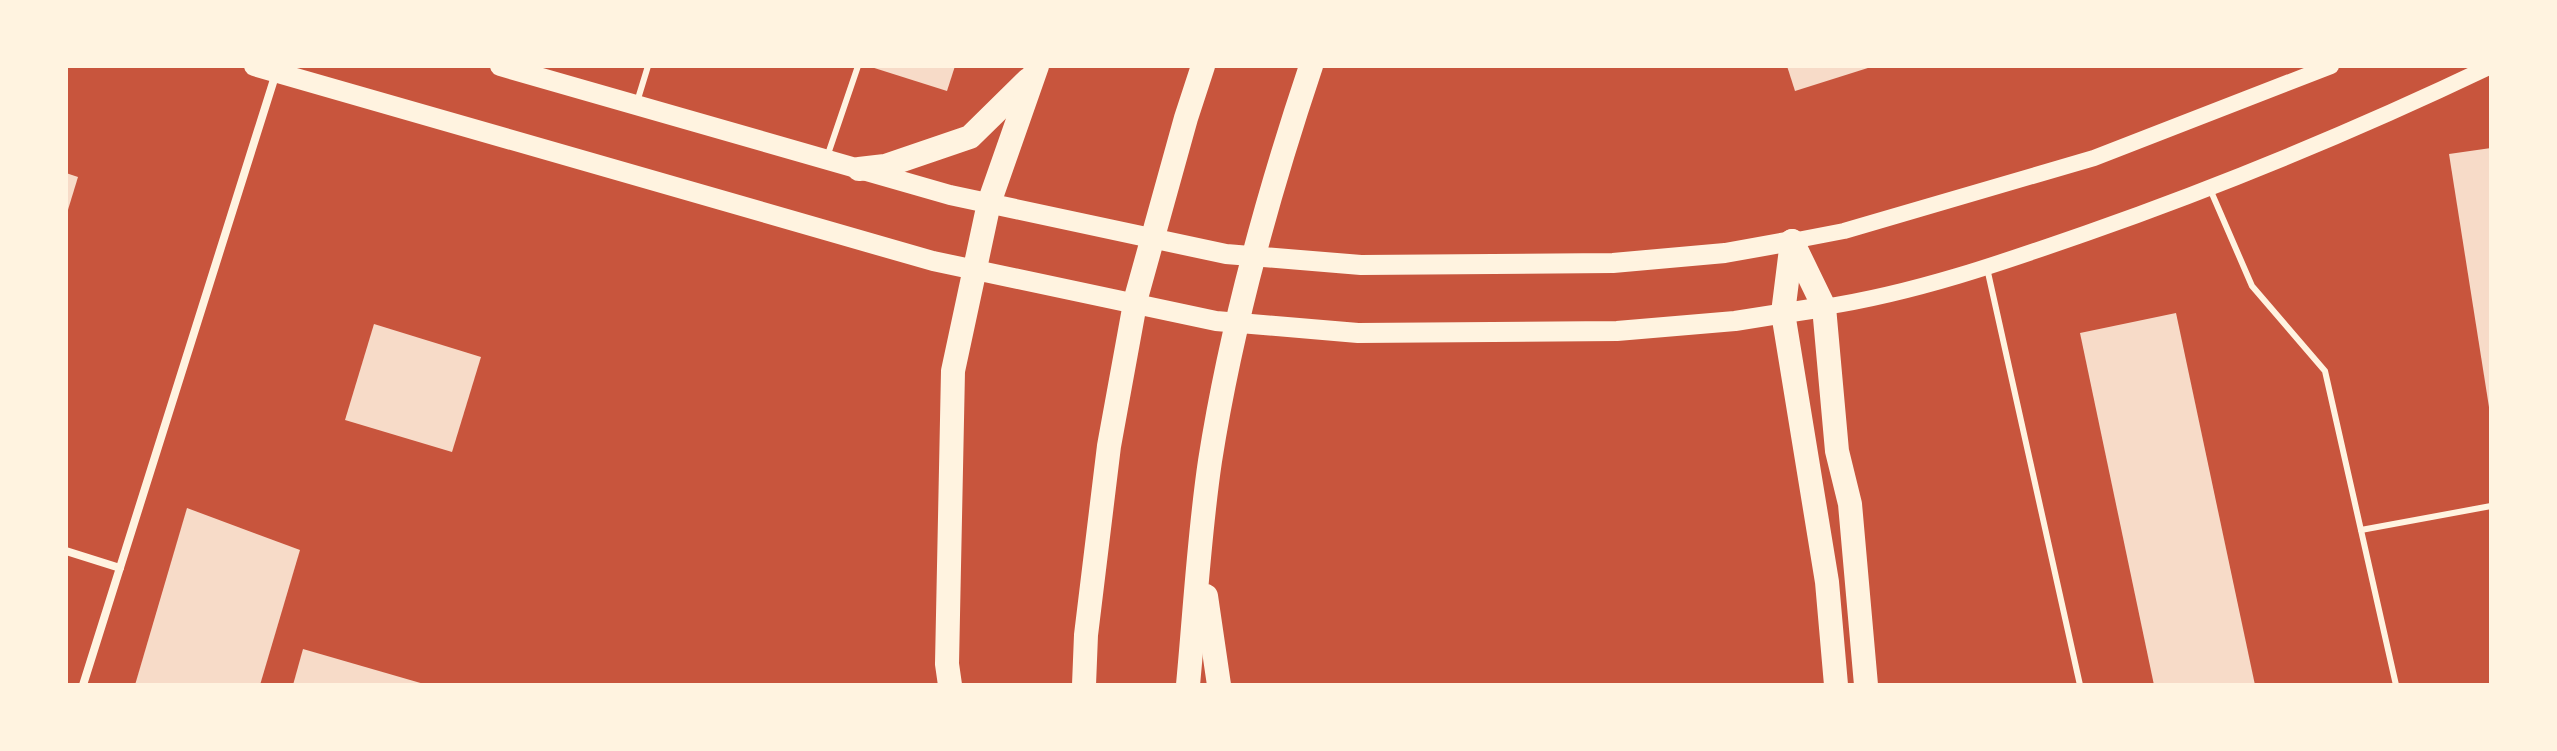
<svg xmlns="http://www.w3.org/2000/svg" width="2557" height="751" viewBox="0 0 2557 751" font-family="Helvetica,sans-serif">
	<style>
		.building { fill: #f7dbc8 }
		.lines { fill: none; stroke-linecap: round; stroke-linejoin: round }
		.service { stroke: #fff3e0; stroke-width: 6 }
		.minor { stroke: #fff3e0; stroke-width: 8 }
		.secondary { stroke: #fff3e0; stroke-width: 16 }
		.primary { stroke: #fff3e0; stroke-width: 20 }
		.motorway { stroke: #fff3e0; stroke-width: 24 }
	</style>
	<rect width="100%" height="100%" fill="#c8553d"/>
	<g class="building">
		<path d="M868,66H955L947,91Z"/>
		<path d="M1787,66H1871V67L1795,91Z"/>
		<path d="M2491,148V407H2489L2449,154Z"/>
		<path d="M66,173L78,177L67,213H66Z"/>
		<path d="M2176,313L2255,685H2154L2080,333Z"/>
		<path d="M374,324L481,357L452,452L345,420Z"/>
		<path d="M187,508L300,550L260,685H135Z"/>
		<path d="M303,649L424,684V685H293Z"/>
	</g>
	<g class="lines">
		<g class="service">
			<path d="M637,102L648,66"/>
			<path d="M827,157L858,66"/>
			<path d="M2210,189L2252,286L2325,371L2396,685"/>
			<path d="M1987,268L2080,685"/>
			<path d="M2361,530L2491,506"/>
		</g>
		<g class="minor">
			<path d="M66,551L120,568"/>
			<path d="M83,685L276,73"/>
		</g>
		<g class="secondary">
			<path d="M1792,241L1844,231L2094,158L2331,66"/>
			<path d="M1824,307C1915,293 2001,263 2087,233C2224,185 2359,129 2491,66"/>
		</g>
		<g class="primary">
			<path d="M254,66L933,261L1216,321L1358,333L1617,331L1735,321L1824,307"/>
			<path d="M500,66L950,195L1226,254L1361,265L1613,263L1725,253L1792,241"/>
		</g>
		<g class="motorway">
			<path d="M859,169L885,166L970,137L1028,80"/>
			<path d="M1792,241L1824,307L1837,451L1850,504L1866,685"/>
			<path d="M1792,241L1783,313L1827,582L1836,685"/>
			<path d="M1206,596L1219,685"/>
			<path d="M950,685L947,664L953,371L989,203L1037,66"/>
			<path d="M1084,685L1086,635L1109,446L1136,298L1186,118L1203,66"/>
			<path d="M1188,685C1195,611 1199,535 1210,461C1231,327 1268,194 1311,66"/>
		</g>
	</g>
	<rect width="2557" height="751" fill="none" stroke="#fff3e0" stroke-width="136"/>
</svg>
